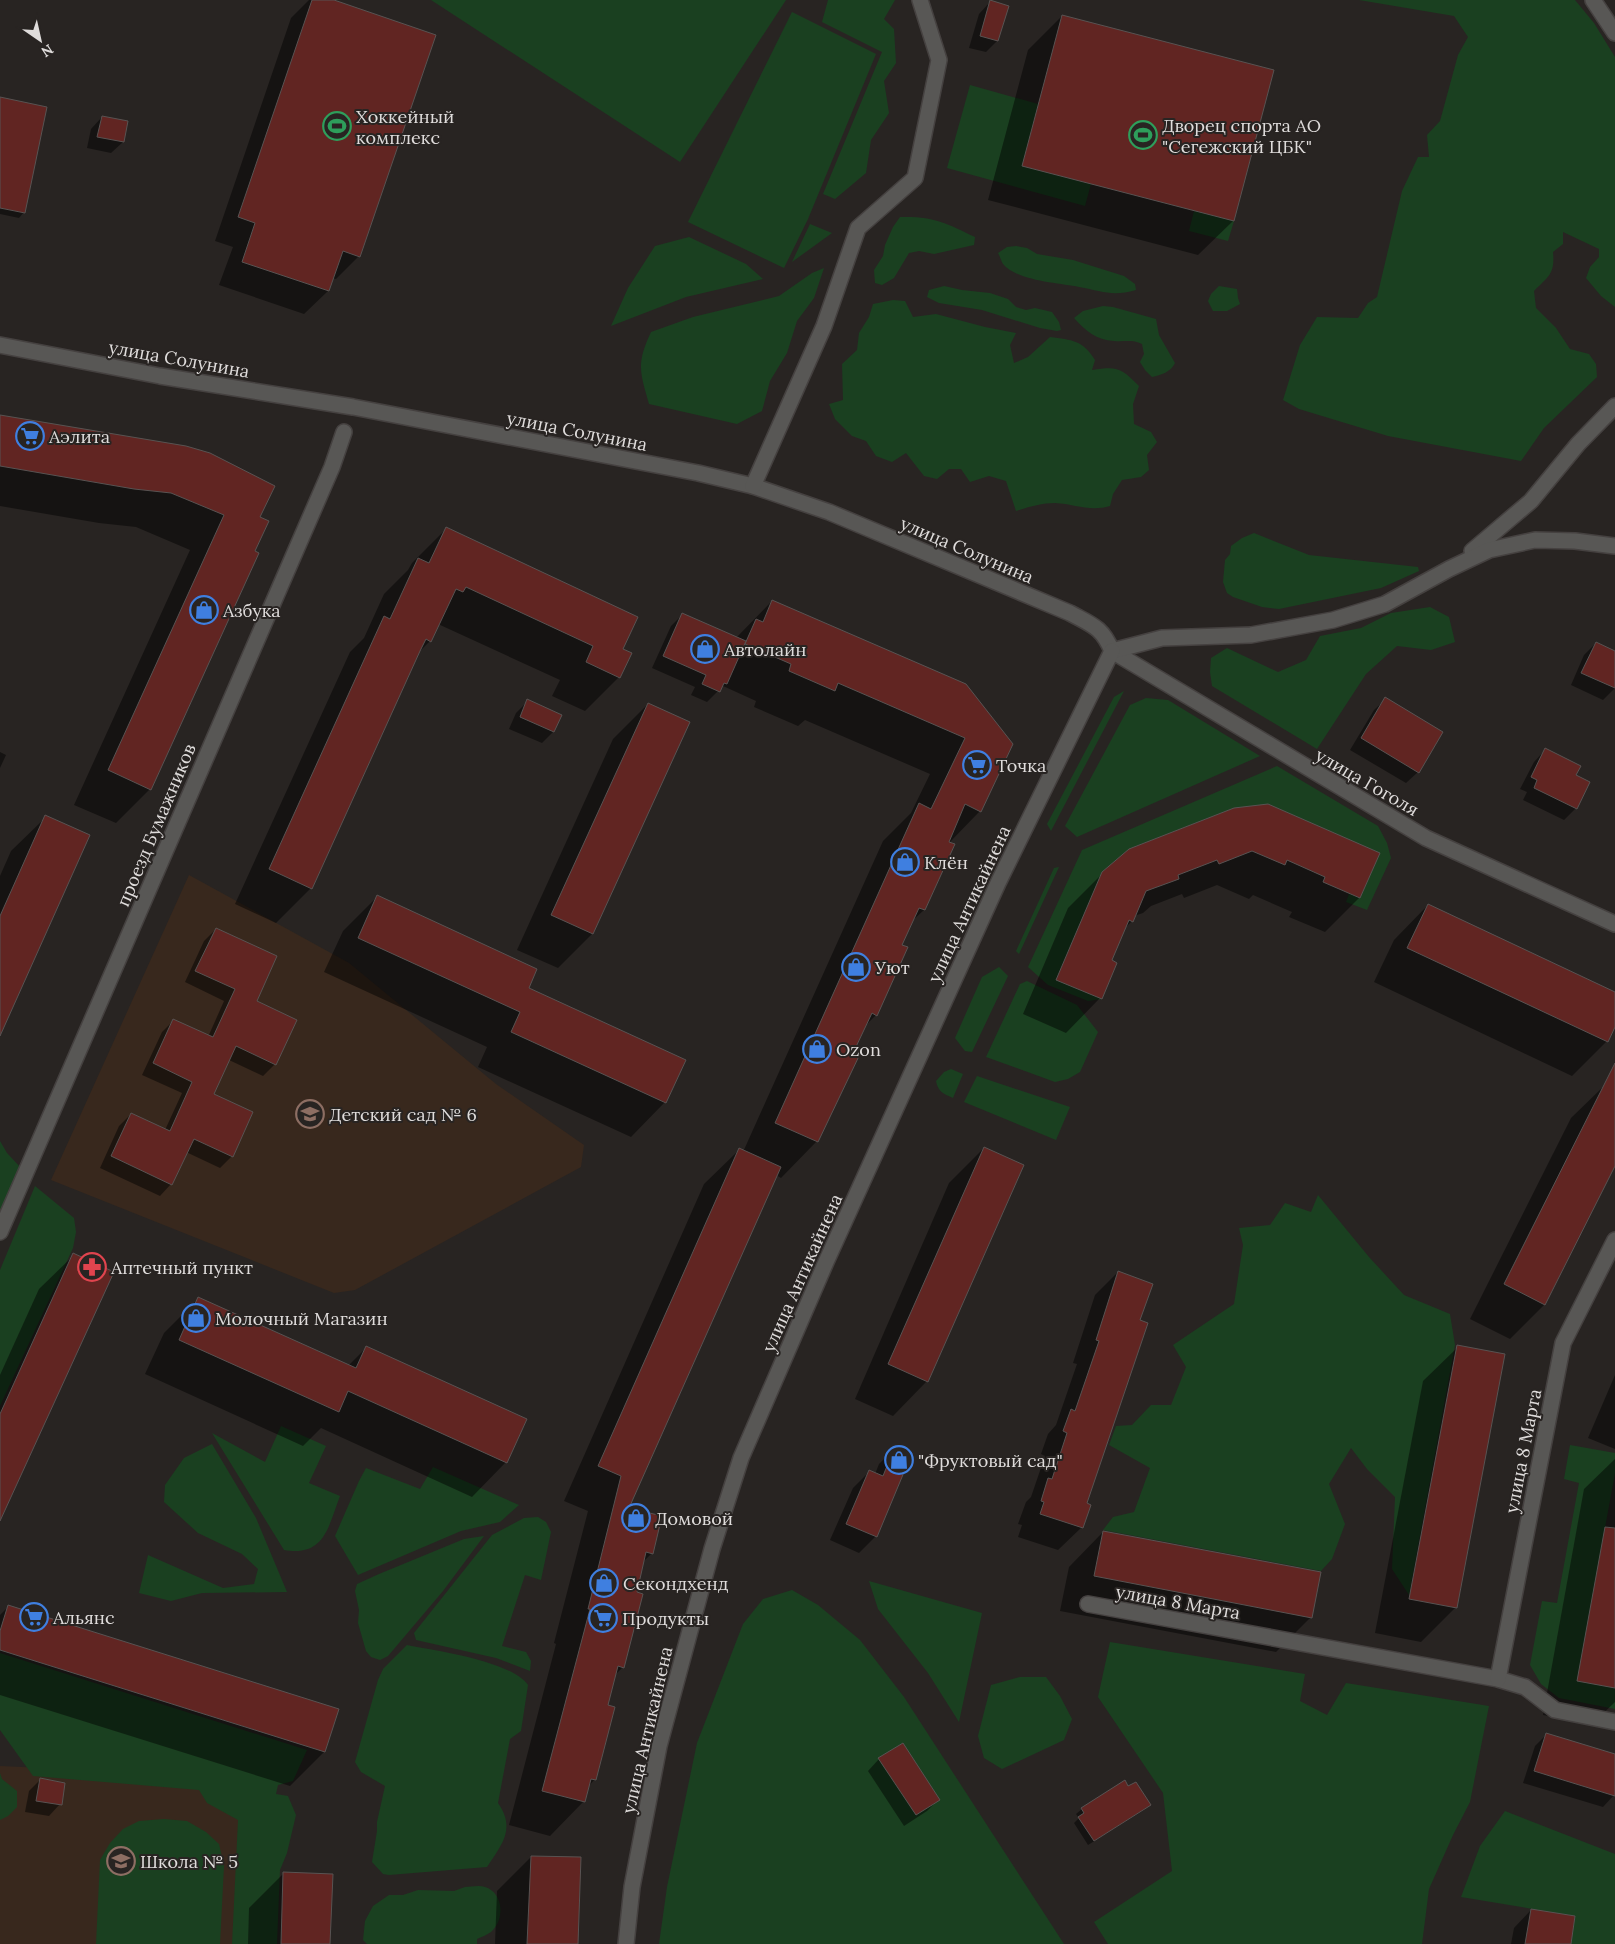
<svg xmlns="http://www.w3.org/2000/svg" width="1615" height="1944" viewBox="0 0 1615 1944" font-family="Lora,serif">
	<style>
		.education { fill: #38281d }
		.green { fill: #1a4020 }
		.shadow { fill: #0007 }
		.building { fill: #612522; stroke: #585352 }
		.lines { fill: none; stroke-linecap: round; stroke-linejoin: round }
		.minor-casing { stroke: #454140; stroke-width: 18 }
		.minor { stroke: #585755; stroke-width: 15 }
		.labels { text-anchor: middle; dominant-baseline: central; stroke-width: 4; stroke-linejoin: round; paint-order: stroke }
		.poi-label { font-size: 18px; fill: #dfdcdb; stroke: #282422; text-anchor: start }
		.street-label { font-size: 18px; fill: #dfdcdb; stroke: #282422 }
	</style>
	<rect width="100%" height="100%" fill="#282422"/>
	<g class="education">
		<path d="M189,875L349,963L496,1084L584,1145L581,1167L355,1290L334,1293L51,1180Z"/>
		<path d="M0,1766L246,1777L238,1944H0Z"/>
	</g>
	<g class="green">
		<path d="M431,0H786L680,162Z"/>
		<path d="M828,0H895L884,19L894,29L896,63L884,81L889,113L871,140L866,173L835,199L823,194L882,52L822,22Z"/>
		<path d="M1359,0H1575L1594,23L1615,57V307L1601,296L1586,278L1590,267L1599,257V249L1563,232V244L1553,252C1555,274 1549,276 1534,291L1536,308L1556,328L1570,349L1589,354L1596,364L1597,377L1544,428L1521,461L1388,436L1299,409L1283,400L1300,345L1317,317L1358,318L1368,303L1377,297L1402,191L1418,157H1429L1427,135L1440,121L1458,55L1468,37L1454,16Z"/>
		<path d="M792,12L876,54L808,219L784,268L688,222Z"/>
		<path d="M970,85L1038,104L1022,166L1091,184L1085,206L947,168Z"/>
		<path d="M1194,211L1234,221L1228,241L1189,231Z"/>
		<path d="M900,217C934,216 946,223 975,237L974,245L934,254L919,251L909,253L894,278L882,285L875,283L874,270L883,256L885,245L893,227Z"/>
		<path d="M810,224L832,233L792,262Z"/>
		<path d="M689,237L746,264L763,279L686,297L611,326L628,288L655,246Z"/>
		<path d="M1016,246L1027,248L1037,254L1073,260L1124,276L1135,284L1136,290C1112,297 1102,291 1079,287C1059,283 1017,281 1003,264C1001,261 1000,256 998,253L1007,247Z"/>
		<path d="M824,268L814,298L797,321L787,353L770,381L762,411L737,424L649,404C640,372 636,364 651,332L693,317L779,296L812,273Z"/>
		<path d="M944,286L962,290L990,293L1008,299L1016,307L1026,310L1035,308L1052,312L1059,322L1061,330L1057,331L1040,328L982,310L939,303L927,297L929,290Z"/>
		<path d="M1219,286L1237,289L1238,298L1240,304L1227,311H1213L1208,301L1211,294Z"/>
		<path d="M893,300L905,301L913,317L936,314L985,327L1016,333L1010,345L1014,363L1028,357L1050,337C1072,340 1083,340 1095,360L1092,370C1118,366 1121,368 1139,386L1133,404L1134,424L1151,432L1157,442L1147,455L1149,470L1141,477L1122,480L1113,494L1110,506C1090,512 1075,504 1055,503C1041,503 1029,507 1016,511L1006,481L989,476L970,482L961,469H949L937,479L924,476L906,453L892,462L876,456L866,441L852,436L835,419L829,404L843,400L842,364L857,350L859,333L869,317L873,304Z"/>
		<path d="M1103,306L1113,307L1156,319L1159,335L1175,363C1171,372 1161,375 1152,377L1145,370L1140,362L1144,354L1142,344C1132,339 1125,342 1114,341C1096,340 1086,331 1074,318L1083,311Z"/>
		<path d="M1254,533L1309,555L1418,567L1419,571L1381,588L1279,609L1262,607L1233,597L1227,593L1223,582L1225,560L1230,554L1231,546L1242,538Z"/>
		<path d="M1430,607L1449,617L1455,642L1431,650L1397,646L1366,674L1317,749L1212,686L1210,672L1211,658L1227,648L1278,672L1306,660L1320,636L1361,628L1391,613Z"/>
		<path d="M1124,691L1051,831L1047,824L1114,697Z"/>
		<path d="M1146,698L1168,700L1260,756L1077,837L1065,826L1130,705Z"/>
		<path d="M1277,766L1378,826L1387,843L1391,858L1367,910L1346,902L1349,894L1360,898L1380,853L1234,808L1129,849L1102,872L1056,979L1102,999L1088,1001L1048,985L1028,967L1082,850Z"/>
		<path d="M1059,867L1019,954L1016,951L1054,868Z"/>
		<path d="M999,967L1008,976L972,1052L965,1051L955,1038L982,977Z"/>
		<path d="M1027,981L1077,1005L1098,1032L1080,1072L1068,1079L1055,1082L986,1057L1020,984Z"/>
		<path d="M951,1069L963,1074L953,1098C944,1094 938,1092 936,1081L944,1072Z"/>
		<path d="M977,1076L1070,1107L1056,1140L964,1102Z"/>
		<path d="M0,1141L7,1153L21,1168L0,1231Z"/>
		<path d="M35,1186L74,1218L76,1232L73,1248L0,1406V1270Z"/>
		<path d="M1318,1195L1369,1257L1404,1295L1450,1314L1455,1345L1409,1595L1392,1569L1395,1497L1367,1469L1351,1448L1329,1484L1345,1524L1332,1559L1321,1571L1103,1530L1113,1517L1134,1512L1150,1468L1109,1445L1116,1426L1132,1425L1151,1405H1171L1186,1367L1173,1345L1234,1304L1243,1245L1239,1228L1270,1225L1285,1203L1311,1212Z"/>
		<path d="M281,1426L326,1446L309,1483L340,1496C328,1527 325,1557 284,1550L212,1433L265,1462Z"/>
		<path d="M212,1444L256,1518L287,1592L202,1593L171,1601L139,1593L148,1555L223,1588L254,1584L258,1569L242,1554L198,1533L164,1502L165,1485L184,1458Z"/>
		<path d="M1570,1445L1615,1453V1473L1577,1681L1615,1688V1709L1559,1698L1541,1684L1530,1665L1542,1601L1557,1603L1579,1483L1564,1479Z"/>
		<path d="M433,1467L519,1505L500,1522L461,1531L358,1575L335,1536L359,1481L366,1468L420,1489Z"/>
		<path d="M538,1517L546,1522L551,1532L541,1580L525,1575L502,1646L526,1652L531,1661L530,1671L496,1658L416,1640L414,1633L492,1535L524,1518Z"/>
		<path d="M484,1536L443,1591L388,1656L380,1660L371,1657L366,1651L358,1623L359,1610L355,1591L357,1584L379,1574L464,1539Z"/>
		<path d="M869,1581L982,1613L959,1722L928,1673L878,1609Z"/>
		<path d="M792,1590L818,1605L860,1640L904,1697L1064,1944H659L667,1887L697,1743L743,1624L763,1599Z"/>
		<path d="M1110,1642L1305,1674L1300,1701L1327,1715L1346,1683L1489,1706L1470,1802L1453,1835L1429,1889L1422,1944H1108L1094,1922L1172,1871L1163,1793L1098,1697Z"/>
		<path d="M407,1645C437,1651 511,1661 528,1685L521,1731L510,1739L498,1803C516,1829 502,1844 487,1867L389,1875L383,1874L372,1862L377,1831V1822L385,1786L361,1772L355,1762L378,1680L383,1669Z"/>
		<path d="M0,1653L307,1750L293,1781L278,1785L276,1794L288,1796L296,1815L287,1853L280,1870L277,1944H232L238,1820L207,1803L199,1790L33,1776L0,1730Z"/>
		<path d="M1020,1677H1046L1060,1696L1072,1719L1064,1740L1002,1769L984,1758L978,1736L991,1685Z"/>
		<path d="M0,1773L2,1779L17,1791V1807L8,1816L0,1820Z"/>
		<path d="M1505,1811L1615,1854V1944H1571L1575,1916L1461,1897L1480,1846Z"/>
		<path d="M164,1819L187,1821L206,1832L219,1844L224,1866L220,1944H96L100,1860L110,1843L123,1829L139,1821Z"/>
		<path d="M465,1887C471,1887 479,1885 485,1887C504,1893 505,1920 491,1932C487,1935 481,1937 477,1939V1944H367L363,1940L365,1921L373,1906L389,1895H403L418,1890L454,1891Z"/>
	</g>
	<g class="shadow">
		<path d="M309,0H330L359,256L336,279L332,278L328,291L304,314L219,285L233,247L215,241L291,18Z"/>
		<path d="M990,2L997,41L986,52L969,48L979,14Z"/>
		<path d="M1062,16L1272,71L1233,221L1198,255L988,200L1028,50Z"/>
		<path d="M0,99L24,212L19,218L0,214Z"/>
		<path d="M102,117L123,142L111,153L87,148L91,129Z"/>
		<path d="M0,415L258,518L150,789L116,823L74,805L190,550L136,527L99,523L0,506Z"/>
		<path d="M446,529L621,649L619,677L585,711L552,696L560,680L438,624L430,641L417,654L311,888L276,923L235,904L350,652L364,638L384,594L408,570L412,563Z"/>
		<path d="M772,601L965,685L980,811L949,843L953,845L924,910L911,922L901,945L876,1015L864,1027L817,1141L781,1178L776,1175L628,1509L652,1553L643,1562L635,1593L623,1667L614,1676L607,1706L595,1779L588,1787L584,1801L550,1836L509,1825L556,1644L554,1643L588,1511L564,1501L704,1184L739,1150L743,1152L883,841L911,813L930,774L805,720L798,726L754,707L756,701L723,686L707,702L691,695L695,687L652,668L671,626L683,614L736,638Z"/>
		<path d="M1596,643L1615,652V688L1603,700L1571,685L1584,655Z"/>
		<path d="M1386,699L1418,772L1406,783L1350,750L1374,710Z"/>
		<path d="M528,701L553,732L542,743L509,729L516,713Z"/>
		<path d="M648,704L688,722L592,934L558,968L517,950L613,739Z"/>
		<path d="M1545,750L1574,776L1576,808L1564,820L1523,800L1527,792L1520,789L1534,762Z"/>
		<path d="M0,752L6,755L0,768Z"/>
		<path d="M1234,810L1378,854L1359,898L1325,932L1289,917L1292,912L1253,895L1249,899L1217,885L1184,898L1182,894L1151,906L1143,913L1134,916L1132,921L1123,930L1110,961L1100,998L1066,1033L1023,1014L1068,908L1103,873Z"/>
		<path d="M46,817L0,1033V876L11,851Z"/>
		<path d="M377,897L527,988L665,1102L631,1137L478,1067L487,1047L324,972L343,931Z"/>
		<path d="M1428,905L1615,993V1024L1607,1041L1572,1076L1374,982L1394,940Z"/>
		<path d="M216,929L255,1002L275,1064L263,1076L229,1060L213,1094L232,1156L220,1168L186,1152L171,1184L160,1196L100,1168L119,1126L131,1114L165,1130L182,1093L142,1075L162,1032L173,1021L208,1037L224,1001L185,982L204,941Z"/>
		<path d="M1606,1084L1615,1088V1163L1544,1305L1510,1339L1470,1319L1571,1118Z"/>
		<path d="M984,1148L927,1381L893,1416L855,1399L949,1183Z"/>
		<path d="M74,1255L0,1518V1375L39,1289Z"/>
		<path d="M1118,1272L1082,1527L1058,1550L1018,1537L1022,1525L1018,1524L1026,1502L1031,1497L1045,1456L1041,1454L1048,1434L1056,1425L1077,1364L1073,1363L1095,1295Z"/>
		<path d="M199,1298L348,1366L366,1348L506,1462L472,1497L321,1428L303,1446L145,1374L164,1333Z"/>
		<path d="M1458,1347L1456,1607L1421,1642L1375,1633L1423,1381Z"/>
		<path d="M1615,1375V1449L1588,1438Z"/>
		<path d="M895,1448L876,1536L859,1553L830,1540L853,1488L869,1472L875,1474L879,1464Z"/>
		<path d="M1615,1459V1702L1592,1724L1543,1715L1584,1489Z"/>
		<path d="M1103,1532L1311,1617L1276,1652L1060,1611L1069,1567Z"/>
		<path d="M9,1606L324,1752L290,1786L0,1695V1615Z"/>
		<path d="M1546,1735L1615,1756V1794L1603,1807L1523,1783L1535,1746Z"/>
		<path d="M879,1759L939,1799L927,1811L904,1826L868,1771Z"/>
		<path d="M40,1780L60,1804L49,1816L25,1812L29,1791Z"/>
		<path d="M1128,1788L1149,1804L1144,1810L1088,1845L1074,1823L1079,1818L1076,1814L1082,1809Z"/>
		<path d="M531,1857L577,1944H495L497,1891Z"/>
		<path d="M284,1873L329,1944H248L249,1908Z"/>
		<path d="M1531,1910L1570,1944H1511L1514,1928Z"/>
	</g>
	<g class="building">
		<path d="M312,0H334L436,35L360,257L343,251L329,291L242,262L255,223L238,217Z"/>
		<path d="M990,0L1009,6L998,41L980,36Z"/>
		<path d="M1062,15L1274,70L1234,221L1022,166Z"/>
		<path d="M0,97L47,107L25,213L0,208Z"/>
		<path d="M102,116L128,121L124,142L97,137Z"/>
		<path d="M0,415L186,446L210,453L275,486L260,517L269,521L255,551L259,553L151,790L108,770L224,515L171,493L134,489L0,466Z"/>
		<path d="M446,527L638,617L623,649L632,653L620,678L586,662L593,646L466,587L463,592L456,589L431,642L426,639L420,651L312,889L269,869L384,616L390,619L418,558L429,563Z"/>
		<path d="M772,600L966,684L1013,744L981,812L965,804L949,842L955,844L925,910L919,908L902,945L908,947L877,1016L872,1013L854,1051L860,1054L818,1142L775,1123L919,803L931,809L965,738L838,683L835,691L789,671L791,664L745,644L756,619L763,622Z"/>
		<path d="M682,613L746,641L727,684L724,683L720,692L702,684L706,675L663,656Z"/>
		<path d="M1596,642L1615,651V688L1581,673Z"/>
		<path d="M1385,697L1443,732L1419,773L1361,738Z"/>
		<path d="M527,699L562,715L554,732L520,717Z"/>
		<path d="M648,703L690,722L593,934L551,915Z"/>
		<path d="M1545,748L1581,766L1576,775L1590,782L1577,809L1534,788L1537,780L1531,777Z"/>
		<path d="M1268,804L1380,853L1360,898L1323,882L1325,877L1287,860L1285,865L1252,851L1219,864L1217,860L1178,875L1179,879L1146,891L1133,922L1129,920L1112,960L1117,963L1102,999L1056,980L1102,872L1129,849L1234,808Z"/>
		<path d="M45,815L90,835L0,1036V916Z"/>
		<path d="M377,895L537,969L529,988L686,1060L666,1103L511,1032L520,1012L358,938Z"/>
		<path d="M1428,904L1615,992V1027L1608,1042L1407,948Z"/>
		<path d="M216,928L277,956L257,1001L297,1020L276,1065L236,1046L214,1094L253,1112L233,1157L194,1139L172,1185L111,1156L131,1113L170,1131L192,1082L153,1063L173,1019L213,1037L235,989L195,971Z"/>
		<path d="M1615,1063V1166L1545,1305L1504,1284Z"/>
		<path d="M984,1147L1024,1165L928,1382L888,1364Z"/>
		<path d="M739,1148L781,1167L629,1508L662,1516L653,1554L646,1552L637,1592L643,1594L624,1668L618,1666L608,1705L615,1707L596,1780L591,1779L585,1802L542,1791L590,1609H588L621,1476L598,1466Z"/>
		<path d="M73,1253L114,1272L0,1521V1414Z"/>
		<path d="M1118,1271L1153,1284L1140,1320L1148,1323L1087,1503L1091,1505L1083,1528L1040,1514L1044,1502L1041,1501L1048,1478L1052,1479L1067,1433L1063,1431L1071,1409L1075,1411L1099,1341L1096,1340Z"/>
		<path d="M198,1297L356,1368L366,1346L527,1419L507,1463L348,1391L339,1412L179,1340Z"/>
		<path d="M1457,1345L1505,1354L1457,1608L1409,1599Z"/>
		<path d="M895,1446L912,1453L877,1537L846,1524L869,1470L883,1476Z"/>
		<path d="M1605,1527L1615,1528V1688L1577,1681Z"/>
		<path d="M1103,1531L1321,1572L1312,1618L1094,1576Z"/>
		<path d="M8,1605L339,1709L325,1752L0,1650V1631Z"/>
		<path d="M1546,1733L1615,1754V1796L1534,1771Z"/>
		<path d="M903,1743L940,1800L916,1815L878,1758Z"/>
		<path d="M40,1778L65,1783L62,1805L36,1801Z"/>
		<path d="M1125,1780L1128,1786L1136,1782L1151,1805L1094,1841L1078,1817L1084,1813L1081,1808Z"/>
		<path d="M531,1856L581,1857L578,1944H527Z"/>
		<path d="M283,1872L333,1874L330,1944H281Z"/>
		<path d="M1531,1909L1575,1916L1571,1944H1525Z"/>
	</g>
	<g class="lines">
		<defs>
			<g id="minor">
				<path d="M1593,0L1615,33"/>
				<path d="M0,345L160,376L353,407L698,473L753,486L829,512L1070,613C1092,625 1102,627 1112,651"/>
				<path d="M753,486L824,326L858,228L915,178L939,60L920,0"/>
				<path d="M1472,551L1531,501L1578,444L1615,406"/>
				<path d="M1112,651L1426,838L1615,924"/>
				<path d="M1112,651L1162,638L1251,635L1333,620L1385,604L1449,569L1489,550L1535,540L1575,541L1615,546"/>
				<path d="M0,1232L332,467L344,432"/>
				<path d="M1088,1604L1498,1679L1525,1687L1555,1710L1615,1722"/>
				<path d="M1498,1679L1563,1343L1615,1240"/>
				<path d="M626,1944L632,1887L659,1746L712,1549L741,1458L826,1262L998,883L1112,651"/>
			</g>
		</defs>
		<use href="#minor" class="minor-casing"/>
		<use href="#minor" class="minor"/>
	</g>
	<defs>
		<symbol id="stadium-ring" viewBox="-11 -11 22 22"><circle r="9.5" fill="#282422" stroke="#2e9e5b" stroke-width="1.5"/><path d="M0-5a6.5 5 0 1 0 0 10a6.5 5 0 1 0 0-10ZM-3.5-1.8h7v3.6h-7Z" fill="#2e9e5b"/></symbol>
		<symbol id="supermarket-ring" viewBox="-11 -11 22 22"><circle r="9.5" fill="#282422" stroke="#3f7fe0" stroke-width="1.5"/><path d="M-6-5.5h2.5l.6 2H6L4.5 2H-2.5L-4.4-4H-6ZM-1.5 3.2a1.3 1.3 0 1 0 .1 0ZM3 3.2a1.3 1.3 0 1 0 .1 0Z" fill="#3f7fe0"/></symbol>
		<symbol id="shop-ring" viewBox="-11 -11 22 22"><circle r="9.5" fill="#282422" stroke="#3f7fe0" stroke-width="1.5"/><path d="M-5-2.5h2.3a2.7 3.5 0 0 1 5.4 0H5L5.5 6h-11ZM-1.5-2.5h3a1.5 2.3 0 0 0-3 0Z" fill="#3f7fe0"/></symbol>
		<symbol id="school-ring" viewBox="-11 -11 22 22"><circle r="9.5" fill="#282422" stroke="#8d6e63" stroke-width="1.5"/><path d="M0-5L7-2L0 1L-7-2ZM-4 1L0 2.5L4 1V4Q0 6-4 4Z" fill="#8d6e63"/></symbol>
		<symbol id="pharmacy-ring" viewBox="-11 -11 22 22"><circle r="9.5" fill="#282422" stroke="#e0444e" stroke-width="1.5"/><path d="M-2-6h4v4h4v4h-4v4h-4v-4h-4v-4h4Z" fill="#e0444e"/></symbol>
	</defs>
	<g fill-rule="evenodd">
		<use href="#stadium-ring" x="321" y="110" width="32" height="32"/>
		<use href="#stadium-ring" x="1127" y="119" width="32" height="32"/>
		<use href="#supermarket-ring" x="14" y="420" width="32" height="32"/>
		<use href="#shop-ring" x="188" y="594" width="32" height="32"/>
		<use href="#shop-ring" x="689" y="633" width="32" height="32"/>
		<use href="#supermarket-ring" x="961" y="749" width="32" height="32"/>
		<use href="#shop-ring" x="889" y="846" width="32" height="32"/>
		<use href="#shop-ring" x="840" y="951" width="32" height="32"/>
		<use href="#shop-ring" x="801" y="1033" width="32" height="32"/>
		<use href="#school-ring" x="294" y="1098" width="32" height="32"/>
		<use href="#pharmacy-ring" x="76" y="1251" width="32" height="32"/>
		<use href="#shop-ring" x="180" y="1302" width="32" height="32"/>
		<use href="#shop-ring" x="883" y="1444" width="32" height="32"/>
		<use href="#shop-ring" x="620" y="1502" width="32" height="32"/>
		<use href="#shop-ring" x="588" y="1567" width="32" height="32"/>
		<use href="#supermarket-ring" x="18" y="1601" width="32" height="32"/>
		<use href="#supermarket-ring" x="587" y="1602" width="32" height="32"/>
		<use href="#school-ring" x="105" y="1845" width="32" height="32"/>
	</g>
	<g class="labels">
		<g class="poi-label">
			<text x="356" y="116">Хоккейный<tspan x="356" dy="21">комплекс</tspan></text>
			<text x="1162" y="125">Дворец спорта АО<tspan x="1162" dy="21">"Сегежский ЦБК"</tspan></text>
			<text x="49" y="436">Аэлита</text>
			<text x="223" y="610">Азбука</text>
			<text x="724" y="649">Автолайн</text>
			<text x="996" y="765">Точка</text>
			<text x="924" y="862">Клён</text>
			<text x="875" y="967">Уют</text>
			<text x="836" y="1049">Ozon</text>
			<text x="329" y="1114">Детский сад № 6</text>
			<text x="111" y="1267">Аптечный пункт</text>
			<text x="215" y="1318">Молочный Магазин</text>
			<text x="918" y="1460">"Фруктовый сад"</text>
			<text x="655" y="1518">Домовой</text>
			<text x="623" y="1583">Секондхенд</text>
			<text x="53" y="1617">Альянс</text>
			<text x="622" y="1618">Продукты</text>
			<text x="140" y="1861">Школа № 5</text>
		</g>
		<g class="street-label">
			<text transform="translate(179 359) rotate(10)">улица Солунина</text>
			<text transform="translate(577 431) rotate(11)">улица Солунина</text>
			<text transform="translate(967 550) rotate(23)">улица Солунина</text>
			<text transform="translate(1367 782) rotate(30)">улица Гоголя</text>
			<text transform="translate(156 825) rotate(-67)">проезд Бумажников</text>
			<text transform="translate(969 904) rotate(-65)">улица Антикайнена</text>
			<text transform="translate(802 1273) rotate(-66)">улица Антикайнена</text>
			<text transform="translate(1523 1451) rotate(-79)">улица 8 Марта</text>
			<text transform="translate(1178 1602) rotate(10)">улица 8 Марта</text>
			<text transform="translate(647 1730) rotate(-77)">улица Антикайнена</text>
		</g>
	</g>
	<g transform="translate(40 40) rotate(146)" stroke="#282422" stroke-width="4" paint-order="stroke">
	<path d="M0-4L9 19L0 12L-9 19Z" fill="#dfdcdb"/>
	<text y="-8" font-size="14" font-weight="bold" text-anchor="middle" fill="#dfdcdb">N</text>
	</g>
</svg>
